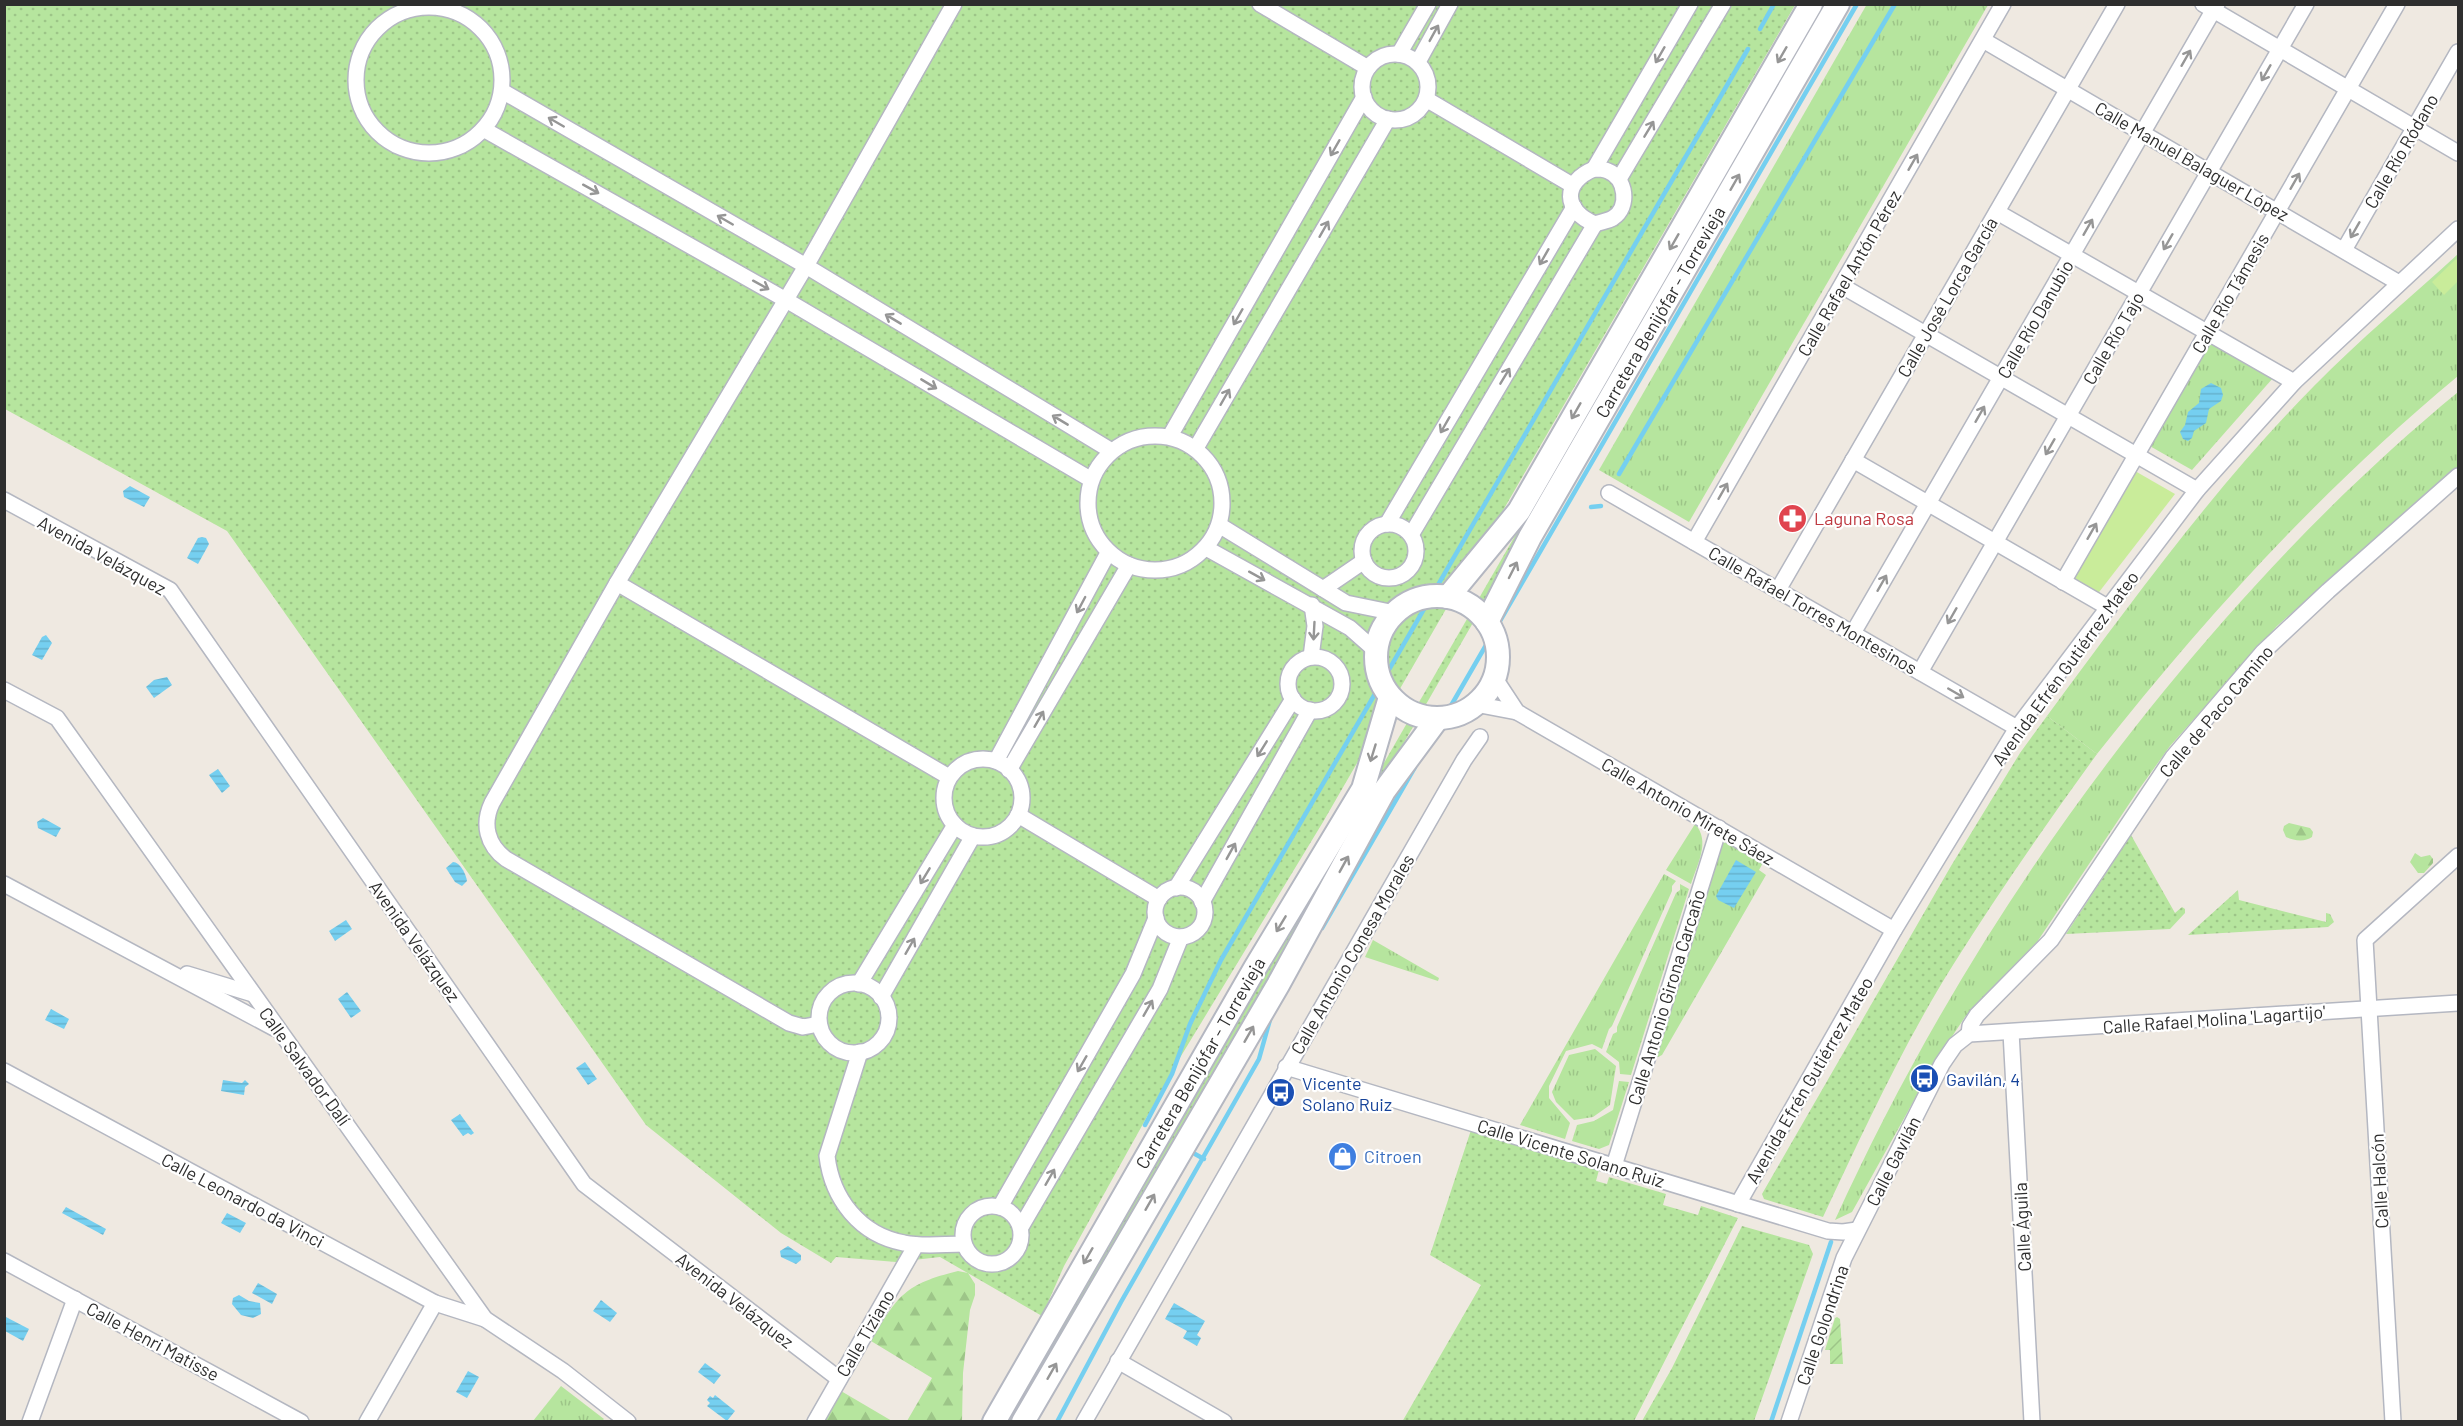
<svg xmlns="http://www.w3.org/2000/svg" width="2463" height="1426" viewBox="0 0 2463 1426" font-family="Barlow,sans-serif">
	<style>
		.grass { fill: url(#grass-dots) }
		.forest { fill: url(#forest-firs) }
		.park { fill: url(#park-tufts) }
		.garden { fill: url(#garden-furrows) }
		.pitch { fill: #c9ec9a }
		.water { fill: url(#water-rules) }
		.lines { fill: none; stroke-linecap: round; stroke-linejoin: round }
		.stream { stroke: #75cff0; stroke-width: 4.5 }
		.street-casing { stroke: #b4b7c1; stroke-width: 18 }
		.secondary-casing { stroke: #b4b7c1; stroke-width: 26 }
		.street { stroke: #fff; stroke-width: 15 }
		.secondary { stroke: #fff; stroke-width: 22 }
		.oneway { stroke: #969696 }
		.labels { text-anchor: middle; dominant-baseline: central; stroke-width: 4.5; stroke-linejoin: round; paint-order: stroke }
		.street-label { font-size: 18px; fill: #2e2e2e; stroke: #fff }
		.health-label { font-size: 18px; fill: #be3a42; stroke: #fff; text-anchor: start }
		.transit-label { font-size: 18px; fill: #164399; stroke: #fff; text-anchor: start }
		.shop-label { font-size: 18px; fill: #366cbe; stroke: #fff; text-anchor: start }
	</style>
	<defs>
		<pattern id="grass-dots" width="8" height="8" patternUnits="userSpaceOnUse" patternTransform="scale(1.5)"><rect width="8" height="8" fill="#b6e59e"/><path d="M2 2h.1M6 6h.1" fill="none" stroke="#9dc588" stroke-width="1.8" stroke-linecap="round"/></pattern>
		<pattern id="forest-firs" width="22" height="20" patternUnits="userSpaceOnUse" patternTransform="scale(1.5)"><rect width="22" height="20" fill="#b6e59e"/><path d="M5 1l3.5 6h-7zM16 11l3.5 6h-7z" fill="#9dc588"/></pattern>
		<pattern id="park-tufts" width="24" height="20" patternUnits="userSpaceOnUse" patternTransform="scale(1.5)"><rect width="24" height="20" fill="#b6e59e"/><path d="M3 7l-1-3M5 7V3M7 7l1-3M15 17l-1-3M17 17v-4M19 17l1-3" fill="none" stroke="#9dc588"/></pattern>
		<pattern id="garden-furrows" width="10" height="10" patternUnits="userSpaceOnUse" patternTransform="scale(1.5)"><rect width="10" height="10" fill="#b6e59e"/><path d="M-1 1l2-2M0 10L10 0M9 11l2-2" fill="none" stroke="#9dc588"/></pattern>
		<pattern id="water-rules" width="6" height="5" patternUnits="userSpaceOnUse" patternTransform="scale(1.5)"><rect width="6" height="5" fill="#75cff0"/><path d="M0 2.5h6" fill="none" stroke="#66b2ce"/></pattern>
	</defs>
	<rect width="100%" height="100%" fill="#efe9e1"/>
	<g class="grass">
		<path d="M4,5H1795L1323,822L1178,1061L1064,1266L1042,1316L940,1257L896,1262L836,1257L831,1263L781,1233L646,1125L227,531L5,409Z"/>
		<path d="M1821,5H1829L1013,1421L1004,1422Z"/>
		<path d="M2047,716L2097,754C2047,823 1998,893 1953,965C1903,1045 1863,1132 1823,1217L1764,1199L1762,1194L1951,866L2020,753Z"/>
		<path d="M2131,835L2175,913L2182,907L2185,909V913L2170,929L2066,934Z"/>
		<path d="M2238,890L2239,900L2326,922V913L2330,914L2334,922L2328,927L2188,935Z"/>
		<path d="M1471,1130L1599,1170L1596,1181L1607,1184L1609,1177L1666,1194L1663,1205L1698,1215L1701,1206L1738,1218L1634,1421L1402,1422L1481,1285L1430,1255Z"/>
		<path d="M1742,1226L1809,1245L1813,1254L1754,1421H1642L1672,1368Z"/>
	</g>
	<g class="forest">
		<path d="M2289,823L2310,828L2313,832L2312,837C2305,842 2295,841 2286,837L2283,830L2284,826Z"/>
		<path d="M2415,853L2421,857L2430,855L2433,859V863L2424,873H2418L2410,862Z"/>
		<path d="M958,1271L968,1273L975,1284V1295L970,1310L963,1373L962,1421H907L932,1378L871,1341C898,1295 905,1284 958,1271Z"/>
		<path d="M841,1391L892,1421L823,1422Z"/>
	</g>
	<g class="park">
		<path d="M1867,4L1988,5L1689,522L1599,470Z"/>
		<path d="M2458,254V376C2320,491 2208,614 2097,754L2047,716C2130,604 2216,485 2314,386C2359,340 2410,298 2458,254Z"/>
		<path d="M2208,341L2273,378L2192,470L2148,445Z"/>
		<path d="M2458,392V467L2277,626L2170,746L2137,792L2037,942L1965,1017L1937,1059L1852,1212L1835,1220C1922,1029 2032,853 2164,691C2253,582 2350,481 2458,392Z"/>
		<path d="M1695,824C1711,841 1697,865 1691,884L1666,870Z"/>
		<path d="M1725,840L1764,861L1759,870L1766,875L1662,1055L1658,1057L1656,1056L1722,841Z"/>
		<path d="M1664,874L1676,881L1672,886V891L1612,1026L1609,1029L1602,1049L1592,1044L1566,1051L1549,1086V1098L1570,1123L1565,1139L1520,1125Z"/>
		<path d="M1680,884L1689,889L1631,1075L1620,1074L1619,1062L1606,1052L1613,1034L1617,1032V1027L1676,893L1680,890Z"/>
		<path d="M1373,940L1439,978L1438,981L1365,957Z"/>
		<path d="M1595,1049L1616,1066L1610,1105L1593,1117L1574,1120L1556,1102L1552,1092L1569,1055Z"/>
		<path d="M1619,1081L1629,1082L1609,1145L1599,1149L1572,1141L1577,1125L1594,1121L1613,1110Z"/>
		<path d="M561,1386L604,1419L602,1421H533Z"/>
	</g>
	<path class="garden" d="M1837,1317L1840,1319L1843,1364H1830V1350H1825L1835,1318Z"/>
	<g class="pitch">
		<path d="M2456,259L2458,261V281L2444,295L2432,282Z"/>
		<path d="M2135,471L2175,494L2096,596L2070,582Z"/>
	</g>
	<g class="water">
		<path d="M2211,383L2221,388L2223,395L2221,401L2209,409L2206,423L2194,431L2192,438L2188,441L2183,439L2180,432L2185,425L2188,412L2199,403L2201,389Z"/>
		<path d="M130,486L150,497L144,507L124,497L123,491Z"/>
		<path d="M202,537L206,538L209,544L198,564L187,558L198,538Z"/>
		<path d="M46,635L52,643L42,660L32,655L42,637Z"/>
		<path d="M167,677L172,685L154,698L146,687L154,680Z"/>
		<path d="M218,769L230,786L222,793L209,775Z"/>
		<path d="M43,818L61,828L56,837L38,828L37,822Z"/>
		<path d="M1736,860L1756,872L1734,908L1718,900L1716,896Z"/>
		<path d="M453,862C460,862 466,874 467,881L462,886L455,882L446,868Z"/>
		<path d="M346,920L352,929L335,941L329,931Z"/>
		<path d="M347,992L361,1011L351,1018L338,999Z"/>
		<path d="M51,1009L69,1019L64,1029L45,1020Z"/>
		<path d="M585,1062L597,1079L588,1085L576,1068Z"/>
		<path d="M223,1080L242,1083L245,1080L249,1084L245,1087L244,1095L221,1091Z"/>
		<path d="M460,1114L474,1133L471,1135L468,1133L463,1136L451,1120Z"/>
		<path d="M66,1207L106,1229L103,1235L62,1213Z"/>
		<path d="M227,1213L246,1223L240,1233L221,1223Z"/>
		<path d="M788,1246L801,1255V1260L796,1264L781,1257L780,1251Z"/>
		<path d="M258,1283L277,1294L272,1304L252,1293Z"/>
		<path d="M239,1295L249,1301L260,1303L261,1314L253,1318L241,1315L232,1304L233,1298Z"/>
		<path d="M601,1300L617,1313L610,1322L593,1311Z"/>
		<path d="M1174,1303L1205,1321L1197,1335L1201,1338L1197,1346L1183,1338L1187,1331L1165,1319Z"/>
		<path d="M4,1316L29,1329L23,1341L5,1331Z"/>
		<path d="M705,1363L721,1375L714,1384L698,1372Z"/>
		<path d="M468,1371L479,1377L467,1398L456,1392Z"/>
		<path d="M715,1395L735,1411L727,1421L707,1406L710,1403L707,1400L710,1396L713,1398Z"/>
	</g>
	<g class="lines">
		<g class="stream">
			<path d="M1760,29L1774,4"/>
			<path d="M1619,474L1895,4"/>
			<path d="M1591,507L1601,506"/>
			<path d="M1445,716L1857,4"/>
			<path d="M1322,928L1415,767"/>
			<path d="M1145,1125L1172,1074L1190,1024L1221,960L1748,49"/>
			<path d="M1195,1154L1204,1159"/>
			<path d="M1057,1422L1121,1302L1259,1059L1271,1016"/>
			<path d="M1771,1422L1831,1242"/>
		</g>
		<defs>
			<g id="street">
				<path d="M1260,4L1368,68"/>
				<path d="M2203,4L2458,153"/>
				<circle cx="429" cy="80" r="73"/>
				<path d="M1983,40L2399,283"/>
				<path d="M1399,54L1428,4"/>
				<circle cx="1395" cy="87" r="33"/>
				<path d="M1418,62L1450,4"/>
				<path d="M502,91L806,266L1110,450"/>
				<path d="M1426,99L1572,185"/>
				<path d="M485,130L786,300L1090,479"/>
				<path d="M1594,169L1690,4"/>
				<path d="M1594,169C1598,169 1604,169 1608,171C1626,178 1630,207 1613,218C1608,221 1600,222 1595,224C1563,211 1562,182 1594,169Z"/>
				<path d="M1619,179L1723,4"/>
				<path d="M1997,212L2294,382"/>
				<path d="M2344,250L2458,52"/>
				<path d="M1842,286L2197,490"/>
				<circle cx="1155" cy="503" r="67"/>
				<path d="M1170,436L1364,97"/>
				<path d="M1196,448L1388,119"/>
				<path d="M1853,460L2109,608"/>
				<path d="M1609,493L2017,728"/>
				<path d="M4,500L170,590L584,1184L839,1379"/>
				<path d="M1387,524L1574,207"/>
				<circle cx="1389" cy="551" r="27"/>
				<path d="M1219,525L1346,603L1395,613"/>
				<path d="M1411,535L1595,224"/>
				<path d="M1694,542L2003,4"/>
				<path d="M1206,548L1350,628L1376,651"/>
				<path d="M2063,582L2397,4"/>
				<path d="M617,583L949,777"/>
				<path d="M1323,589L1364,561"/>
				<path d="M1778,590L2117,4"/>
				<path d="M1853,633L2217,4"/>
				<path d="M1311,657L1315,626L1312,605"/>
				<circle cx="1315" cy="684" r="27"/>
				<path d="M1920,672L2306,4"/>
				<path d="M1494,677L1517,712L1894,930"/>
				<path d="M4,690L57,718L485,1319L563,1371L628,1422"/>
				<path d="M1475,704L1517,712"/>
				<circle cx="983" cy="798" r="39"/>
				<path d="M996,761L1108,553"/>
				<path d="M1009,770L1129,565"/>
				<path d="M1018,815L1159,899"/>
				<path d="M4,884L274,1028"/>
				<circle cx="1180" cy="912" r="25"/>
				<path d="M1176,888L1293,699"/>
				<path d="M1202,902L1310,710"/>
				<path d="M187,974L253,994"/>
				<circle cx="854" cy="1018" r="35"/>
				<path d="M859,984L955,825"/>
				<path d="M881,997L973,836"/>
				<path d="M819,1024L803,1027L789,1023L506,859C487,845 482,824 492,803L617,583L806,266L954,4"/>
				<path d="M2011,1032L2032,1422"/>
				<path d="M1969,1034L1970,1026L1977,1015L2051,940L2173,757L2263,652L2328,591L2458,476"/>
				<path d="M860,1052L827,1156C832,1199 860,1235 904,1243C923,1247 944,1244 964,1244"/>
				<path d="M1286,1067L1828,1231L1843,1232L1857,1230"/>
				<path d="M4,1071L435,1303L485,1319"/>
				<path d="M1614,1166L1719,828"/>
				<path d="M1738,1204L1894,930L2017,728L2197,490L2294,382L2458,229"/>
				<circle cx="992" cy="1235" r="29"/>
				<path d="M1000,1207L1133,974L1156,918"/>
				<path d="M1021,1227L1160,989L1181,937"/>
				<path d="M4,1261L301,1422"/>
				<path d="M1118,1361L1224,1422"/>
				<path d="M30,1422L75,1299"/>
				<path d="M367,1422L435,1303"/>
				<path d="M815,1422L916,1245"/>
				<path d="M1084,1422L1464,760L1480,737"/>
				<path d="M1789,1422L1844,1258L1942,1064L1955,1045L1969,1034L2458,1003"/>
				<path d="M2393,1422L2365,940L2458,856"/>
			</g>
			<g id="secondary">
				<circle cx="1437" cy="657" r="61"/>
				<path d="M1448,597L1519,511L1811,4"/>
				<path d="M1487,622L1530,537L1838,4"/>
				<path d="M994,1422L1255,968L1363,789L1390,697"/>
				<path d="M1023,1422L1278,985L1384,791L1438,718"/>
			</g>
		</defs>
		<use href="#street" class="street-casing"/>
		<use href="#secondary" class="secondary-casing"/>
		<use href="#street" class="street"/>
		<use href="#secondary" class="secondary"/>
	</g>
	<defs><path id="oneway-shaft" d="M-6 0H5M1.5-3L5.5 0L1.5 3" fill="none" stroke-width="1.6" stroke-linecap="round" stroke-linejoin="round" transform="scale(1.5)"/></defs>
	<g class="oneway">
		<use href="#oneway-shaft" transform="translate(1434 33) rotate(-61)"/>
		<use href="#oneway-shaft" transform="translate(1660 55) rotate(120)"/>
		<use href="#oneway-shaft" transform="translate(1782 55) rotate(120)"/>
		<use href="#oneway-shaft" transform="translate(2186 58) rotate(-60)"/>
		<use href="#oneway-shaft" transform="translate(2266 73) rotate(120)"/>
		<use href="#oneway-shaft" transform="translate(556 122) rotate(-150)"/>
		<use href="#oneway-shaft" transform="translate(1649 129) rotate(-59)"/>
		<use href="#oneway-shaft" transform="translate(1335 148) rotate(120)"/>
		<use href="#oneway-shaft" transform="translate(1913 162) rotate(-60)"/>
		<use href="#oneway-shaft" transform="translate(2295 181) rotate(-60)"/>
		<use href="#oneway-shaft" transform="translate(1735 182) rotate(-60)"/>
		<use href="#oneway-shaft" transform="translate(591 189) rotate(29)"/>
		<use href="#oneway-shaft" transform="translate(725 220) rotate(-150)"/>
		<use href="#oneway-shaft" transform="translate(2088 227) rotate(-60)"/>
		<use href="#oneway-shaft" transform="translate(1324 229) rotate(-60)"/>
		<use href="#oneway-shaft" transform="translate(2355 230) rotate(120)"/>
		<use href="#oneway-shaft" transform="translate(1674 242) rotate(120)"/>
		<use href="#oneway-shaft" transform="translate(2168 242) rotate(120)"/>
		<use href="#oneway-shaft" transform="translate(1544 257) rotate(120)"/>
		<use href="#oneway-shaft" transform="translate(761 285) rotate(29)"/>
		<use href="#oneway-shaft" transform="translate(1238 317) rotate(120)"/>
		<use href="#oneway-shaft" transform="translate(893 319) rotate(-149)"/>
		<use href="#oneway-shaft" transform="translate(1505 376) rotate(-59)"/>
		<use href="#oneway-shaft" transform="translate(929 384) rotate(31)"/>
		<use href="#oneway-shaft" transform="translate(1225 397) rotate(-60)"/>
		<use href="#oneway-shaft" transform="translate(1576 411) rotate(120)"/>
		<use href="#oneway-shaft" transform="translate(1980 414) rotate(-60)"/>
		<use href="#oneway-shaft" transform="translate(1060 420) rotate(-149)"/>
		<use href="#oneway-shaft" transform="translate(1445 425) rotate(120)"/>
		<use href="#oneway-shaft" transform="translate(2050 447) rotate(120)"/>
		<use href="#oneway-shaft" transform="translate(1723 491) rotate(-60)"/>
		<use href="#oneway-shaft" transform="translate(2092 531) rotate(-60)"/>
		<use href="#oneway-shaft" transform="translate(1513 570) rotate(-63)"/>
		<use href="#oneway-shaft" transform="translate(1257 576) rotate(29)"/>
		<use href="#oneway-shaft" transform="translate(1882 583) rotate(-60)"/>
		<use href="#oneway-shaft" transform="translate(1081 605) rotate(118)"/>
		<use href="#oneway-shaft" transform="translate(1952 616) rotate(120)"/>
		<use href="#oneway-shaft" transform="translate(1314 631) rotate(93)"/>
		<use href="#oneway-shaft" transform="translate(1956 693) rotate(30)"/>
		<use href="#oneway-shaft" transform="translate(1039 719) rotate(-60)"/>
		<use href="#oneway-shaft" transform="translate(1262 749) rotate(122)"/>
		<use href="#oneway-shaft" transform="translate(1373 753) rotate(107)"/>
		<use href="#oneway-shaft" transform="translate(1231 851) rotate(-61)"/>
		<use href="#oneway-shaft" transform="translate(1344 864) rotate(-61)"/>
		<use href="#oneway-shaft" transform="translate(925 876) rotate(121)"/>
		<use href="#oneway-shaft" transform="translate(1281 924) rotate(121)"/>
		<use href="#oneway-shaft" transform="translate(910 946) rotate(-60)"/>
		<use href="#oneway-shaft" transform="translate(1148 1008) rotate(-60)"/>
		<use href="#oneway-shaft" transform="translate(1249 1034) rotate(-60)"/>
		<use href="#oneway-shaft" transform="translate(1082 1064) rotate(120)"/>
		<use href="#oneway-shaft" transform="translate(1050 1177) rotate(-60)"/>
		<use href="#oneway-shaft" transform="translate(1150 1202) rotate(-60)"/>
		<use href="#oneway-shaft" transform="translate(1088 1256) rotate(120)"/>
		<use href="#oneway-shaft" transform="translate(1052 1371) rotate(-60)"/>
	</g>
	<defs>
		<symbol id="pharmacy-disc" viewBox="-11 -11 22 22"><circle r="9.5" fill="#e0444e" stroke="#fff"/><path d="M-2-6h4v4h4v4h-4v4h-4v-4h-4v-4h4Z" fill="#fff"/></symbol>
		<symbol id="bus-disc" viewBox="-11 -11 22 22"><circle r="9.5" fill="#1a4fb4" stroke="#fff"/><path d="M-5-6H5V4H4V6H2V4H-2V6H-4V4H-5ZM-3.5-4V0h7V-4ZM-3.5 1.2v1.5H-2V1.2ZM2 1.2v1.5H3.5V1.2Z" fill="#fff"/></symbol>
		<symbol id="shop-disc" viewBox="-11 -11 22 22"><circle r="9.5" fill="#3f7fe0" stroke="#fff"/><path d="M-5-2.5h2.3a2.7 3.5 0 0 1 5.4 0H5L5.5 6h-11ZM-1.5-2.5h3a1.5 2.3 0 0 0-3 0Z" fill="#fff"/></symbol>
	</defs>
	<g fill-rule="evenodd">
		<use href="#pharmacy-disc" x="1776" y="502" width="33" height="33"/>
		<use href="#bus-disc" x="1908" y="1062" width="33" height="33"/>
		<use href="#bus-disc" x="1264" y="1076" width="33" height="33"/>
		<use href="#shop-disc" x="1326" y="1140" width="33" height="33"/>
	</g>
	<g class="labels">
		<g class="street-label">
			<text transform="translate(2401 151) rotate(-60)">Calle Río Ródano</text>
			<text transform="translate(2192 161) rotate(30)">Calle Manuel Balaguer López</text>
			<text transform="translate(1849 273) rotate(-60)">Calle Rafael Antón Pérez</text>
			<text transform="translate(2230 293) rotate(-60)">Calle Río Támesis</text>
			<text transform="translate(1947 297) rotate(-60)">Calle José Lorca García</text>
			<text transform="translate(1660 312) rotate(-60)">Carretera Benijófar - Torrevieja</text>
			<text transform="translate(2035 319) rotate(-60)">Calle Río Danubio</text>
			<text transform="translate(2113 338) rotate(-60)">Calle Río Tajo</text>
			<text transform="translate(102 555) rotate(29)">Avenida Velázquez</text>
			<text transform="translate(1813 610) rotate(30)">Calle Rafael Torres Montesinos</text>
			<text transform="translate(2065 668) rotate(-54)">Avenida Efrén Gutiérrez Mateo</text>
			<text transform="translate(2216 711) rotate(-50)">Calle de Paco Camino</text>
			<text transform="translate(1688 811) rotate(30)">Calle Antonio Mirete Sáez</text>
			<text transform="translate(415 941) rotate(55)">Avenida Velázquez</text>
			<text transform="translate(1352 954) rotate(-60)">Calle Antonio Conesa Morales</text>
			<text transform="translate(1666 997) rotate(-73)">Calle Antonio Girona Carcaño</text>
			<text transform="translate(2214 1019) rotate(-4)">Calle Rafael Molina 'Lagartijo'</text>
			<text transform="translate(1200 1063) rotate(-60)">Carretera Benijófar - Torrevieja</text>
			<text transform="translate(305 1066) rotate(54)">Calle Salvador Dalí</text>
			<text transform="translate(1809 1080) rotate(-60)">Avenida Efrén Gutiérrez Mateo</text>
			<text transform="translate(1571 1153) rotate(17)">Calle Vicente Solano Ruiz</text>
			<text transform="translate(1893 1161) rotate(-63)">Calle Gavilán</text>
			<text transform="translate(2379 1181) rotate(-93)">Calle Halcón</text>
			<text transform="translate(243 1200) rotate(28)">Calle Leonardo da Vinci</text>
			<text transform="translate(2022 1227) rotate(-93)">Calle Águila</text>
			<text transform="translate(735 1300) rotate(38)">Avenida Velázquez</text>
			<text transform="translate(1822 1325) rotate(-71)">Calle Golondrina</text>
			<text transform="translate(865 1333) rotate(-60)">Calle Tiziano</text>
			<text transform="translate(153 1341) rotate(28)">Calle Henri Matisse</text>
		</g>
		<g class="health-label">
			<text x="1814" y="518">Laguna Rosa</text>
		</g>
		<g class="transit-label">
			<text x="1946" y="1079">Gavilán, 4</text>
			<text x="1302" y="1083">Vicente<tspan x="1302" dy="21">Solano Ruiz</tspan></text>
		</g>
		<g class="shop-label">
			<text x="1364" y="1156">Citroen</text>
		</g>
	</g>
	<rect width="2463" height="1426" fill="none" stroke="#2e2e2e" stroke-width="12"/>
</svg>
